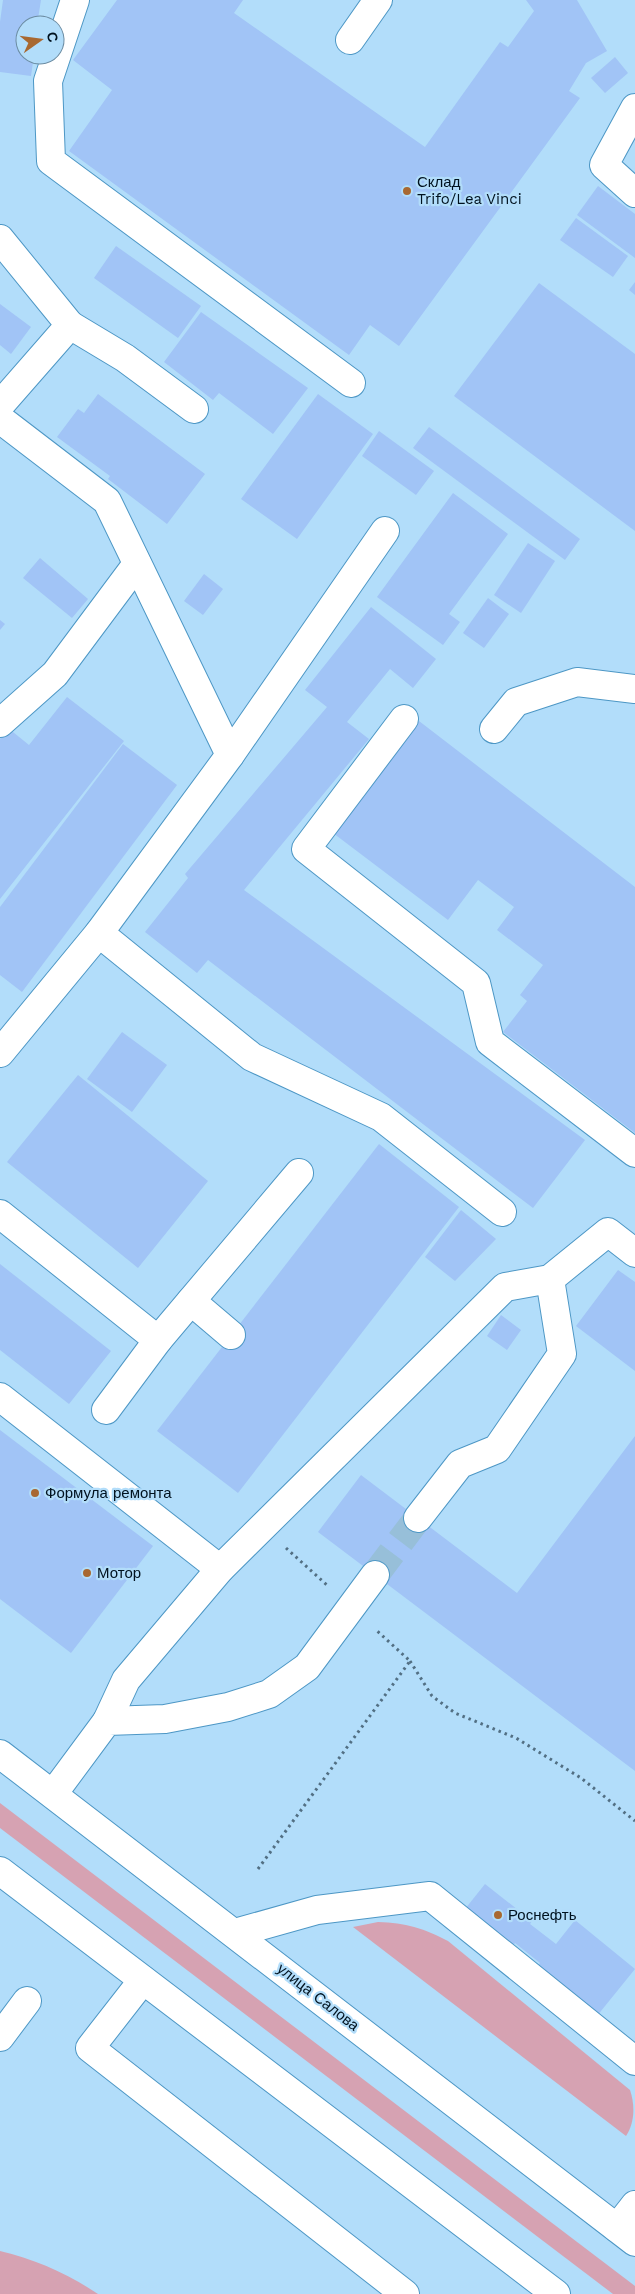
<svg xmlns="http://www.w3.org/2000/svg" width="635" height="2294" viewBox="0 0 635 2294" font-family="'Work Sans',sans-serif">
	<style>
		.green { fill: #d6a2b2 }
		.building { fill: #a1c4f6 }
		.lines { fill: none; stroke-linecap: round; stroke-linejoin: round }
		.minor-tunnel { stroke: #97bfd9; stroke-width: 28; stroke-dasharray: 28 14; stroke-linecap: butt }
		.minor-casing { stroke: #4d97c5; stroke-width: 30 }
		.major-casing { stroke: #4d97c5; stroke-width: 30 }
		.path { stroke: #526f83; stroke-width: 3; stroke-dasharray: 2.5 4; stroke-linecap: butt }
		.minor { stroke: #fff; stroke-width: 28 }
		.major { stroke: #fff; stroke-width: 28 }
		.poi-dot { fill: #a86831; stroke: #b2ddfa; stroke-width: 2 }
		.labels { text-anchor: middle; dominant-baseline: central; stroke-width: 4.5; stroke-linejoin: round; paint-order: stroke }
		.poi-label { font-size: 15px; fill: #00121f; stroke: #b2ddfa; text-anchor: start }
		.street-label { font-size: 15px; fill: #00121f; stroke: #b2ddfa }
	</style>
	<rect width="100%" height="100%" fill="#b2ddfa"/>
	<g class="green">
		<path d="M0,1803L635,2286V2294H613L0,1828Z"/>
		<path d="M378,1922C406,1923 423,1928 448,1941L630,2090C635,2105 635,2122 626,2136L353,1927Z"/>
		<path d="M0,2251C35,2259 68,2274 98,2294H0Z"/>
	</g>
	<g class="building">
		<path d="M3,0H41L37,25H25V55H34L31,76L0,72V22Z"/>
		<path d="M117,0H243L234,13L425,147L500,42L508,47L534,11L526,0H577L607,51L586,63L569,91L580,98L399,346L370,325L349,355L69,151L112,90L73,60Z"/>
		<path d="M615,57L628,73L605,93L591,78Z"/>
		<path d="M598,186L635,214V258L577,215Z"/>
		<path d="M576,218L628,256L613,277L560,240Z"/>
		<path d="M116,246L201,306L178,338L94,278Z"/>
		<path d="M635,282V295L629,290Z"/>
		<path d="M539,283L635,354V531L454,396Z"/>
		<path d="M0,304L31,327L11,354L0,345Z"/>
		<path d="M201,312L308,388L273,434L219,393L213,400L164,362Z"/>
		<path d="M98,394L205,474L167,524L108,479L110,476L57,437L78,409L84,413Z"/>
		<path d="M318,394L373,434L297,539L241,499Z"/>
		<path d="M429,427L580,539L565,560L413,448Z"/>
		<path d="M379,431L434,471L416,495L362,456Z"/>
		<path d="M453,493L508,534L449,614L460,622L443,645L377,597Z"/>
		<path d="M528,543L555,561L521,613L494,595Z"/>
		<path d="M40,558L88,599L72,618L23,578Z"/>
		<path d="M204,574L223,589L203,615L184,601Z"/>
		<path d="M488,598L509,614L484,648L463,633Z"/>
		<path d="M371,607L436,659L413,688L390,669L347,722L369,739L244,890L585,1140L533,1208L208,960L197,973L145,932L188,878L185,874L327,707L305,690Z"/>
		<path d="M0,620L5,624L0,630Z"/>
		<path d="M67,697L124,741L0,899V739L8,728L29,745Z"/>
		<path d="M419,721L635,887V1133L503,1032L527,1001L520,995L543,965L497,930L514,907L478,880L448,920L333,833Z"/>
		<path d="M123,744L177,785L22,992L0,975V907Z"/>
		<path d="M122,1032L167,1065L132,1112L87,1079Z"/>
		<path d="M78,1075L208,1181L138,1268L7,1162Z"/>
		<path d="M379,1144L459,1207L238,1493L157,1431Z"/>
		<path d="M461,1210L496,1239L455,1281L425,1257Z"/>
		<path d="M0,1264L111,1351L69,1404L0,1350Z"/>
		<path d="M618,1270L635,1282V1371L576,1326Z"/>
		<path d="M501,1315L521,1330L507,1350L487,1336Z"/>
		<path d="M0,1430L153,1546L71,1653L0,1599Z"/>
		<path d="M635,1436V1771L318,1532L361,1475L517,1593Z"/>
		<path d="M485,1884L532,1921L530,1924L556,1944L575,1920L635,1969L584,2032L524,1984L540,1963L515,1943L512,1947L465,1909Z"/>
	</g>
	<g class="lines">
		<path class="minor-tunnel" d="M375,1575L418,1518"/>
		<defs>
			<g id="minor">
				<path d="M75,0L48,81L51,161L351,383"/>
				<path d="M350,40L378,0"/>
				<path d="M635,108L604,165L635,193"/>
				<path d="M0,239L70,325L0,405"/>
				<path d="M70,325L125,358L194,409"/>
				<path d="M0,419L107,501L230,755L99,933L0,1053"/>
				<path d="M404,719L306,849L476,983L490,1042L635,1153"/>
				<path d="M0,723L55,674L137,564"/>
				<path d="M494,729L516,702L577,682L635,689"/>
				<path d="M230,755L385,531"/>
				<path d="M99,933L252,1057L381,1117L502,1212"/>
				<path d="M0,1214L158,1340L299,1173"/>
				<path d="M191,1301L231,1335"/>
				<path d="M0,1397L220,1569"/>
				<path d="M106,1410L158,1340"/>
				<path d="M418,1518L460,1464L497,1449L562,1354L550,1279"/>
				<path d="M107,1721L126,1680L220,1569L505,1287L550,1279L608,1232L635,1253"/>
				<path d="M53,1794L107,1721L165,1719L228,1707L269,1694L307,1667L375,1575"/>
				<path d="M235,1933L317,1910L430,1896L635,2061"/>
				<path d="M143,1980L90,2048L405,2294"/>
				<path d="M0,2037L27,2001"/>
				<path d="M617,2228L635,2205"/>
			</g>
			<g id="major">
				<path d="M0,1754L635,2242"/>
				<path d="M0,1871L556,2294"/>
			</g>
		</defs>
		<use href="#minor" class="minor-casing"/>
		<use href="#major" class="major-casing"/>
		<g class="path">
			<path d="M286,1548L328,1586"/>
			<path d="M410,1661L432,1696L455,1713L516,1738L581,1778L635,1821"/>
			<path d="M258,1869L410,1661L375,1629"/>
		</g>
		<use href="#minor" class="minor"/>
		<use href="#major" class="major"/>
	</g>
	<g class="poi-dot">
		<circle cx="407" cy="191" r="5"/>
		<circle cx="35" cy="1493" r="5"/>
		<circle cx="87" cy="1573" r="5"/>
		<circle cx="498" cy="1915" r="5"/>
	</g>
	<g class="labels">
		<g class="poi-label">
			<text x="417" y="182">Склад<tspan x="417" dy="17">Trifo/Lea Vinci</tspan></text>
			<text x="45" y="1493">Формула ремонта</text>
			<text x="97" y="1573">Мотор</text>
			<text x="508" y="1915">Роснефть</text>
		</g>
		<g class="street-label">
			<text transform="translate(318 1997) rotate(38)">улица Салова</text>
		</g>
	</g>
	<g transform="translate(40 40) rotate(76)"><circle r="24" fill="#b2ddfa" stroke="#6b8ca2"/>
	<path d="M0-4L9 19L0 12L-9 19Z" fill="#a86831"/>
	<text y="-8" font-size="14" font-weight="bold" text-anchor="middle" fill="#00121f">С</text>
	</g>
</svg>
